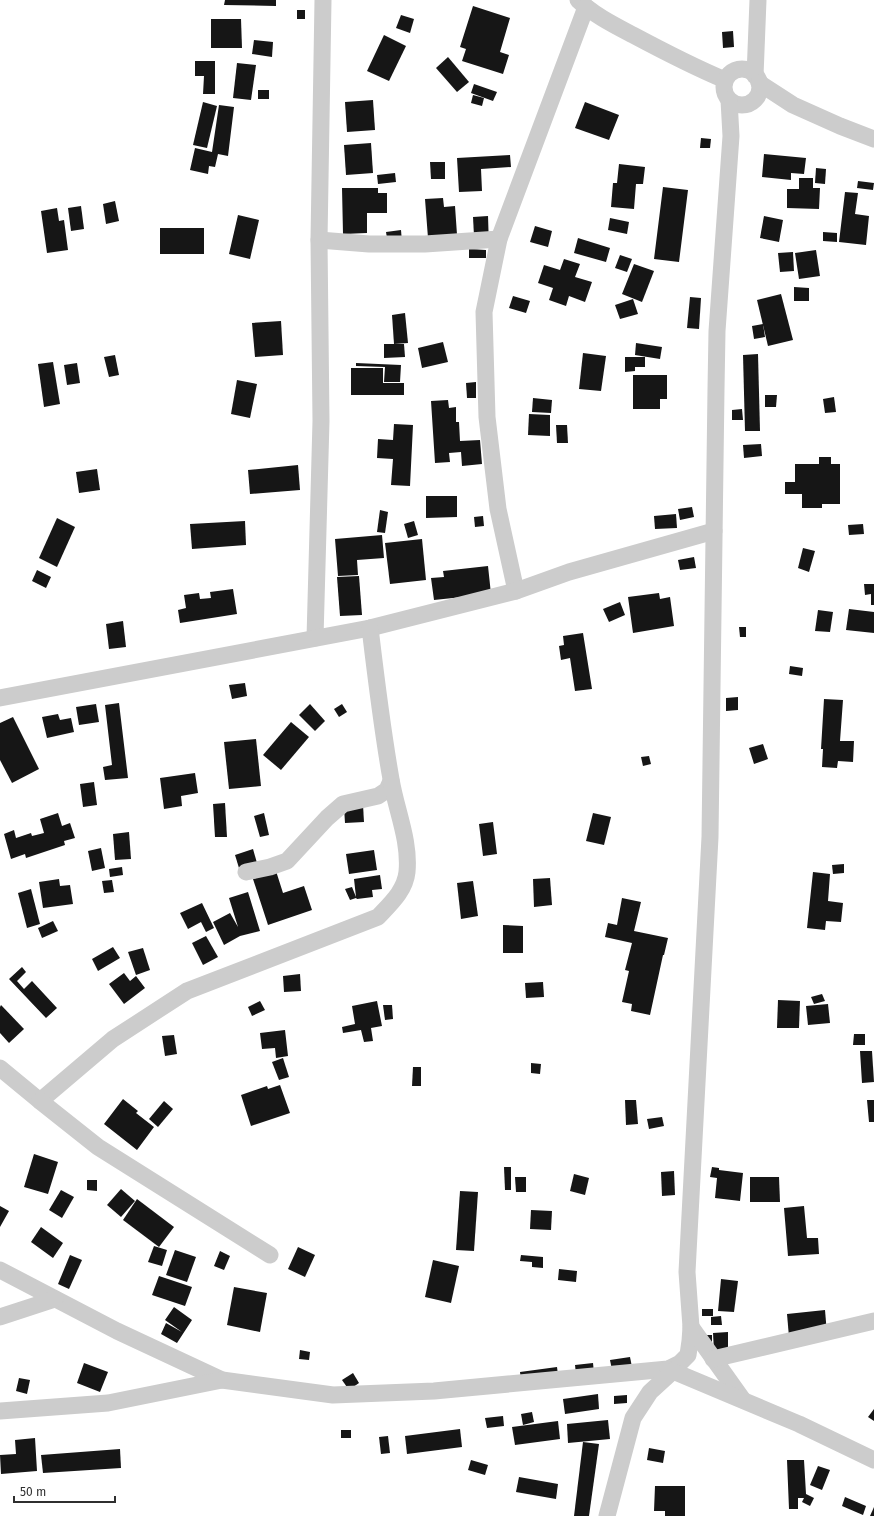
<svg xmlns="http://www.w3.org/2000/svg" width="874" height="1516" viewBox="0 0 874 1516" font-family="'Fira Sans',sans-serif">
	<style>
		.building { fill: #161616 }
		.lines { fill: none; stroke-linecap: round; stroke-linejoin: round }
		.minor { stroke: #ccc; stroke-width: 17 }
	</style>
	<rect width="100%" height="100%" fill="#fff"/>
	<g class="building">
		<path d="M225,0H276V6L224,5Z"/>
		<path d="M473,6L510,18L500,52L509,55L503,74L462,61L466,49L460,47Z"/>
		<rect x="297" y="10" width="8" height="9"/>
		<path d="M401,15L414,19L410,33L396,28Z"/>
		<path d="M211,19H241L242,48H211Z"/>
		<path d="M733,31L734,47L723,48L722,32Z"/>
		<path d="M384,35L406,46L389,81L367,71Z"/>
		<path d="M254,40L273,42L272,57L252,54Z"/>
		<path d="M448,57L469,82L457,92L436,68Z"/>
		<path d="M195,61H215V94H203L204,76H195Z"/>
		<path d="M237,63L256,65L251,100L233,98Z"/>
		<path d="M474,84L497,92L493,101L471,93Z"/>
		<rect x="258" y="90" width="11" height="9"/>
		<path d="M473,95L484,98L482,106L471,103Z"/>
		<path d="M373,100L375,130L347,132L345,102Z"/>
		<path d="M203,102L217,106L207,148L193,145Z"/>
		<path d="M585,102L619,115L609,140L575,128Z"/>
		<path d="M219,105L234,107L228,156L218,154L215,167L209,166L208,174L190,170L195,148L212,152Z"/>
		<path d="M701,138L711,139L710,148H700Z"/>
		<path d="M371,143L373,173L346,175L344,145Z"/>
		<path d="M764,154L806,158L804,174L791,173V180L762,177Z"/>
		<path d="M510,155L511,167L481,169L482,191L459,192L457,158Z"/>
		<path d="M430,162H445V179H431Z"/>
		<path d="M619,164L645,167L643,184H636L634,209L611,207L613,183H617Z"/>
		<path d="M816,168L826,169L825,184L815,183Z"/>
		<path d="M395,173L396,182L378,184L377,175Z"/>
		<path d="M799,178H813V188H820L819,209L787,208V189H799Z"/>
		<path d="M858,181L874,183L873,190L857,188Z"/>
		<path d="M663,187L688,190L679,262L654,259Z"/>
		<path d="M342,188H378V193H387V213H367V233L343,234Z"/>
		<path d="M845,192L858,193L855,214L869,216L866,245L839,242Z"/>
		<path d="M443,198L444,207L455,206L458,249L429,251L425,199Z"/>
		<path d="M115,201L119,221L106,224L103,204Z"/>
		<path d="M81,206L84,229L71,231L68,208Z"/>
		<path d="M57,208L59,221L64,220L68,250L47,253L41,211Z"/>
		<path d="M238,215L259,220L250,259L229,254Z"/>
		<path d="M488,216L489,246L474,236L473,217Z"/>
		<path d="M764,216L783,220L779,242L760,238Z"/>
		<path d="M610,218L629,222L627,234L608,230Z"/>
		<path d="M535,226L552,231L548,247L530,242Z"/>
		<rect x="160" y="228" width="44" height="26"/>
		<path d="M401,230L402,242L388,244L386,232Z"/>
		<path d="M823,232L837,233V242L823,241Z"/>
		<path d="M578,238L610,248L606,262L574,253Z"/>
		<path d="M469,249L486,250V258H469Z"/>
		<path d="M816,250L820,276L799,279L795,253Z"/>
		<path d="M793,252L794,271L780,272L778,253Z"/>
		<path d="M620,255L632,259L627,272L615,268Z"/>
		<path d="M564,259L580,264L575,277L592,282L585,302L569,296L566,306L549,300L553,288L538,283L544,265L560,270Z"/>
		<path d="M634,264L654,271L642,302L622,294Z"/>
		<path d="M794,287L809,288V301H794Z"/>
		<path d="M781,294L793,340L768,346L757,300Z"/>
		<path d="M513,296L530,301L526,313L509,308Z"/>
		<path d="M690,297L701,298L699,329L687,328Z"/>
		<path d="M633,299L638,314L620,319L615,305Z"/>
		<path d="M405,313L408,343L394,344L392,315Z"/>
		<path d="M281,321L283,355L255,357L252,323Z"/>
		<path d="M763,324L765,337L754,339L752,326Z"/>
		<path d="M443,342L448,362L422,368L418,348Z"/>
		<path d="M636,343L662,347L660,359L635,355Z"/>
		<path d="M384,344H404L405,357L384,358Z"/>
		<path d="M583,353L606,356L601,391L579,389Z"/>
		<path d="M758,354L760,431H745L743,355Z"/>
		<path d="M115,355L119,375L109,377L104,357Z"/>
		<path d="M625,357H645V367H635V371L625,372Z"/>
		<path d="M53,362L60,404L44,407L38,364Z"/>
		<path d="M77,363L80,383L67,385L64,365Z"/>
		<path d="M356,363L401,365L400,382H384L385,367L356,366Z"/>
		<path d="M351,368H383V383H404V395H351Z"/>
		<path d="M633,375H667V399H660V409H633Z"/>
		<path d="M237,380L257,384L250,418L231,414Z"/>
		<path d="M476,382V398H467L466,383Z"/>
		<path d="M765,395H777L776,407H765Z"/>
		<path d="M834,397L836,412L825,413L823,399Z"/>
		<path d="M533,398L552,400L551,413L532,412Z"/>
		<path d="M448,400L449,408L456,407V422H459L460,441L480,440L482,464L462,466L461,452L449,453L450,462L435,463L431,401Z"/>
		<path d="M742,409L743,420H732V410Z"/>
		<path d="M529,414L550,415V436L528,435Z"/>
		<path d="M394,424L413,425L410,486L391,485L393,459L377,458L378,439L393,440Z"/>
		<path d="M556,425H567L568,443H557Z"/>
		<path d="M761,444L762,456L744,458L743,445Z"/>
		<path d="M819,457H831V464H840V504H822V508H802V494H785V482H795V464H819Z"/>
		<path d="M298,465L300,490L250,494L248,470Z"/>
		<path d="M97,469L100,490L79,493L76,472Z"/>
		<path d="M426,496H457V517L426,518Z"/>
		<path d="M692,507L694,517L680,520L678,509Z"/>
		<path d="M380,510L388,512L385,533L377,532Z"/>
		<path d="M676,514L677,528L655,529L654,516Z"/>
		<path d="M483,516L484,526L475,527L474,517Z"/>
		<path d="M57,518L75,527L57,567L39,558Z"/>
		<path d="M245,521L246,545L192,549L190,524Z"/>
		<path d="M414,521L418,535L408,538L404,524Z"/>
		<path d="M863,524L864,534L849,535L848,525Z"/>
		<path d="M382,535L384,558L357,560L358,575L338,576L335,539Z"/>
		<path d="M422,539L426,580L390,584L385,543Z"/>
		<path d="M803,548L815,551L809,572L798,568Z"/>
		<path d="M694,557L696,568L680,570L678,560Z"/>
		<path d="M488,566L491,594L434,600L431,578L444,577L443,571Z"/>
		<path d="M37,570L51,577L46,588L32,581Z"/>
		<path d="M359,576L362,615L340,616L337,577Z"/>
		<path d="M864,584H874V605H871V594L865,595Z"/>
		<path d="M233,589L237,614L180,623L178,610L186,608L184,595L199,593L200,599L211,598L210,592Z"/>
		<path d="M659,593L660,599L670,597L674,626L633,633L628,597Z"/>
		<path d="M620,602L625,615L609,622L603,609Z"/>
		<path d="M849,609L874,612V633L846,630Z"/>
		<path d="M818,610L833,612L830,632L815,631Z"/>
		<path d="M123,621L126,647L109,649L106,624Z"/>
		<path d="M739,627H746V637H740Z"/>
		<path d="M583,633L592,689L575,691L570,658L561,660L559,646L564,645L563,636Z"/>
		<path d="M790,666L803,668L802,676L789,674Z"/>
		<path d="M245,683L247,696L232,699L229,685Z"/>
		<path d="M738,697V710L726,711V698Z"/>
		<path d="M824,699L843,700L840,741H854L853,762L838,761L837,768L822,767L823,749H821Z"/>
		<path d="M119,703L128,778L105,780L103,767L112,765L105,705Z"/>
		<path d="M96,704L99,722L79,725L76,707Z"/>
		<path d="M310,704L325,721L315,731L299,715Z"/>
		<path d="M342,704L347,712L339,717L334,709Z"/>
		<path d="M58,714L60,720L71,718L74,732L47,738L42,717Z"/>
		<path d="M13,717L39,769L12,783L0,760V723Z"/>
		<path d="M291,722L309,737L281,770L263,755Z"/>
		<path d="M256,739L261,786L229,789L224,742Z"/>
		<path d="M763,744L768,759L754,764L749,748Z"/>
		<path d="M649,756L651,764L643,766L641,757Z"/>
		<path d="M195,773L198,793L181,796L182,806L164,809L160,778Z"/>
		<path d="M94,782L97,805L83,807L80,784Z"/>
		<path d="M225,803L227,837H215L213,804Z"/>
		<path d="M363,805L364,822L345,823L344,806Z"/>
		<path d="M58,813L62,826L70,823L75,838L64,841L65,845L26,858L25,854L11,859L4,834L14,830L16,838L31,833L32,836L44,833L40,819Z"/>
		<path d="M264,813L269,835L260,837L254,816Z"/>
		<path d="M593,813L611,817L604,845L586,841Z"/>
		<path d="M493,822L497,854L483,856L479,824Z"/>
		<path d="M129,832L131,859L115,860L113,834Z"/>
		<path d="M101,848L105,868L92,871L88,851Z"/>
		<path d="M253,849L257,863L239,868L235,855Z"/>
		<path d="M374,850L377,870L349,874L346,854Z"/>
		<path d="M844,864V873L833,874L832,865Z"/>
		<path d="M122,867L123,875L110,877L109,869Z"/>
		<path d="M276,871L283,893L304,886L312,910L268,925L253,879Z"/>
		<path d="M813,872L830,874L828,901L843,903L841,922L826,921L825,930L807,928Z"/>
		<path d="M380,875L382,889L372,890L373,897L357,899L356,898L350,900L345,889L352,887L356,897L354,879Z"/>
		<path d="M550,878L552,905L534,907L533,879Z"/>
		<path d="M59,879L60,886L70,885L73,904L43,908L39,882Z"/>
		<path d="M112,880L114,892L104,893L102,881Z"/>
		<path d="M473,881L478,916L461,919L457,883Z"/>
		<path d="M31,889L40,924L27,928L18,893Z"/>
		<path d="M248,892L260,931L240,936L224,945L213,922L230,913L238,927L229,898Z"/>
		<path d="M622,898L641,902L634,931L668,938L664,955H663L650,1015L631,1011L632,1004L622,1002L629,971L625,970L632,943L605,937L608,923L617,925Z"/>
		<path d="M202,903L214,928L206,932L201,922L188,929L180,913Z"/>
		<path d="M53,921L58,931L42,938L38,928Z"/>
		<path d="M503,925L523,926V953H503Z"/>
		<path d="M206,936L218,957L203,965L192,943Z"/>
		<path d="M113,947L120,958L98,971L92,959Z"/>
		<path d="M143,948L150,970L136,975L128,952Z"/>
		<path d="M22,967L26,972L17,981L24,989L32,981L57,1008L46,1018L9,979Z"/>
		<path d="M124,973L130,981L136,976L145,988L124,1004L109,984Z"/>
		<path d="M300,974L301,991L284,992L283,976Z"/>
		<path d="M543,982L544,997L526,998L525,983Z"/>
		<path d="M822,994L825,1001L814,1004L811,997Z"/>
		<path d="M778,1000L800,1001L799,1028H777Z"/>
		<path d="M260,1001L265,1010L252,1016L248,1007Z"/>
		<path d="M377,1001L382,1026L371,1028L373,1041L364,1042L361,1030L343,1033L342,1027L355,1024L352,1006Z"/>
		<path d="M828,1004L830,1023L808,1025L806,1006Z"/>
		<path d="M1,1005L24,1029L9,1043L0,1033V1007Z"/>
		<path d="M383,1005H392L393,1019L385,1020Z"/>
		<path d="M285,1030L288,1056L276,1058L275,1048L262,1049L260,1033Z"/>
		<path d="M854,1034H865V1045H853Z"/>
		<path d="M174,1035L177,1054L165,1056L162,1036Z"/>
		<path d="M860,1051H872L874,1082L862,1083Z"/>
		<path d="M283,1058L289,1077L279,1080L272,1062Z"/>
		<path d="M531,1063L541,1064L540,1074L531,1073Z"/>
		<path d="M413,1067H421V1086H412Z"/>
		<path d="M280,1085L290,1113L251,1126L241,1095L267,1086L268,1089Z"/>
		<path d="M123,1099L138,1111L136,1113L154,1127L137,1150L104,1124Z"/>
		<path d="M625,1100H636L638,1124L626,1125Z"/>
		<path d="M867,1100H874V1122H869Z"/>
		<path d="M164,1101L173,1109L158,1127L149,1119Z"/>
		<path d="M662,1117L664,1126L649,1129L647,1119Z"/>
		<path d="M34,1154L58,1162L48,1194L24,1187Z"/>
		<path d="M504,1167H511V1190H505Z"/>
		<path d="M712,1167L719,1168V1170L743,1173L740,1201L715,1198L717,1178L710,1177Z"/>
		<path d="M674,1171L675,1195L662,1196L661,1172Z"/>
		<path d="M574,1174L589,1178L585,1195L570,1191Z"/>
		<path d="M515,1177H526V1192H516Z"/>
		<path d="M750,1177H779L780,1202H750Z"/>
		<path d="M87,1180H97V1191L87,1190Z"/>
		<path d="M121,1189L135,1201L121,1217L107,1205Z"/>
		<path d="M61,1190L74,1197L62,1218L49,1210Z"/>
		<path d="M460,1191L478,1192L474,1251L456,1250Z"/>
		<path d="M137,1199L174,1227L159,1247L123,1220Z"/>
		<path d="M0,1206L9,1211L0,1227Z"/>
		<path d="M804,1206L807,1238H818L819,1254L788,1256L784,1208Z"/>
		<path d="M531,1210L552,1211L551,1230L530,1229Z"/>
		<path d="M41,1227L63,1243L53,1258L31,1242Z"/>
		<path d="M154,1246L167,1250L162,1266L148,1262Z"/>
		<path d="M298,1247L315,1255L305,1277L288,1269Z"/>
		<path d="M175,1250L196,1257L187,1282L166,1275Z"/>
		<path d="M220,1251L230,1256L224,1270L214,1266Z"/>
		<path d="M70,1255L82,1260L69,1289L58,1284Z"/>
		<path d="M521,1255L543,1257V1268L532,1267V1262L520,1261Z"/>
		<path d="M433,1260L459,1266L451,1303L425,1297Z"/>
		<path d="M559,1269L577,1271L576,1282L558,1280Z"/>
		<path d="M159,1276L192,1287L185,1306L152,1295Z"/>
		<path d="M721,1279L738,1281L734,1312L718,1311Z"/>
		<path d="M234,1287L267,1293L260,1332L227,1325Z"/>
		<path d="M174,1307L192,1320L177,1343L161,1334L166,1323L182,1332L165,1320Z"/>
		<rect x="702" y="1309" width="11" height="7"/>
		<path d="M825,1310L827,1334L789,1337L787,1314Z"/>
		<path d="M721,1316L722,1325H711V1317Z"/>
		<path d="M728,1332V1351L714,1352L713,1333Z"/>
		<path d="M704,1335H712V1348Z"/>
		<path d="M300,1350L310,1352L309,1360L299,1359Z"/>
		<path d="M630,1357L632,1367L612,1370L610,1360Z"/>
		<path d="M84,1363L108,1372L100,1392L77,1383Z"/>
		<path d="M593,1363L594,1373L576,1374L575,1365Z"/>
		<path d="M557,1367L558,1375L521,1380L520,1372Z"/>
		<path d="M353,1373L359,1383L349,1390L342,1380Z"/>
		<path d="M19,1378L30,1380L27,1394L16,1391Z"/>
		<path d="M598,1394L599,1409L565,1414L563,1399Z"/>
		<path d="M627,1395V1403L614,1404V1396Z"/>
		<path d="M874,1409V1421L868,1417Z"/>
		<path d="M532,1412L534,1422L523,1425L521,1414Z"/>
		<path d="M503,1416L504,1426L487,1428L485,1418Z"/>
		<path d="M608,1420L610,1439L568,1443L567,1424Z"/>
		<path d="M558,1421L560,1439L515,1445L512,1427Z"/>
		<path d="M460,1429L462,1447L407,1454L405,1436Z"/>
		<rect x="341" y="1430" width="10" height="8"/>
		<path d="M388,1436L390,1453L381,1454L379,1437Z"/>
		<path d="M35,1438L37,1471L1,1474L0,1455L16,1454L15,1440Z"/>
		<path d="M583,1442L599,1444L589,1516H574Z"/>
		<path d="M649,1448L665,1451L663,1463L647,1460Z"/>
		<path d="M120,1449L121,1468L43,1473L41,1455Z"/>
		<path d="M471,1460L488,1465L485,1475L468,1470Z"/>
		<path d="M787,1460H804L806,1494L814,1498L810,1506L802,1502L804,1498H798V1509H789Z"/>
		<path d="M818,1466L830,1470L822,1490L810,1485Z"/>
		<path d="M519,1477L558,1484L556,1499L516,1492Z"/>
		<path d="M655,1486H685V1516H665V1511H654Z"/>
		<path d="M845,1497L866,1506L863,1515L842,1506Z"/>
		<path d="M874,1507V1516H870Z"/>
	</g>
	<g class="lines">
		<g class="minor">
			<path d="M578,0C594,15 614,25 633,35C663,51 694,67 725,80"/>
			<circle cx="742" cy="87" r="18"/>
			<path d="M755,76L758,0"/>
			<path d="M759,83L793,105L840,126L874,139"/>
			<path d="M319,240L369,244H425L499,239"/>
			<path d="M516,591L498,509L487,417L484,312L499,239L586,7"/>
			<path d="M315,638L321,421L319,240L323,0"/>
			<path d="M0,698L370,628L516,591L569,572L714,531"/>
			<path d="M246,872L270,867L287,861L327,818L343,804L378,796L387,790L391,781"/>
			<path d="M0,1068L40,1101L113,1039L187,991L378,917C390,904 405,891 407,872C410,840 396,810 391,779C382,729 376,678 370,628"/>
			<path d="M40,1101L98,1147L270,1255"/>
			<path d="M0,1270L117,1331L222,1380L333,1395L434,1391L668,1369L680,1363L688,1355L690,1341L691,1327L687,1272L710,837L716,389L717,331L731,136L729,100"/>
			<path d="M0,1317L55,1299"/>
			<path d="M691,1327L743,1400"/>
			<path d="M713,1359L874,1321"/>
			<path d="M668,1369L799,1424L874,1460"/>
			<path d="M0,1411L108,1403L222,1380"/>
			<path d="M607,1516L633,1418L650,1392L673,1371"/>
		</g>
	</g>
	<path d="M14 1496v6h101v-6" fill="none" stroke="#2f2f2f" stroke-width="2"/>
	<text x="20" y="1496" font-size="12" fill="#2f2f2f" stroke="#ffffff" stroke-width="3" paint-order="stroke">50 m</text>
</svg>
